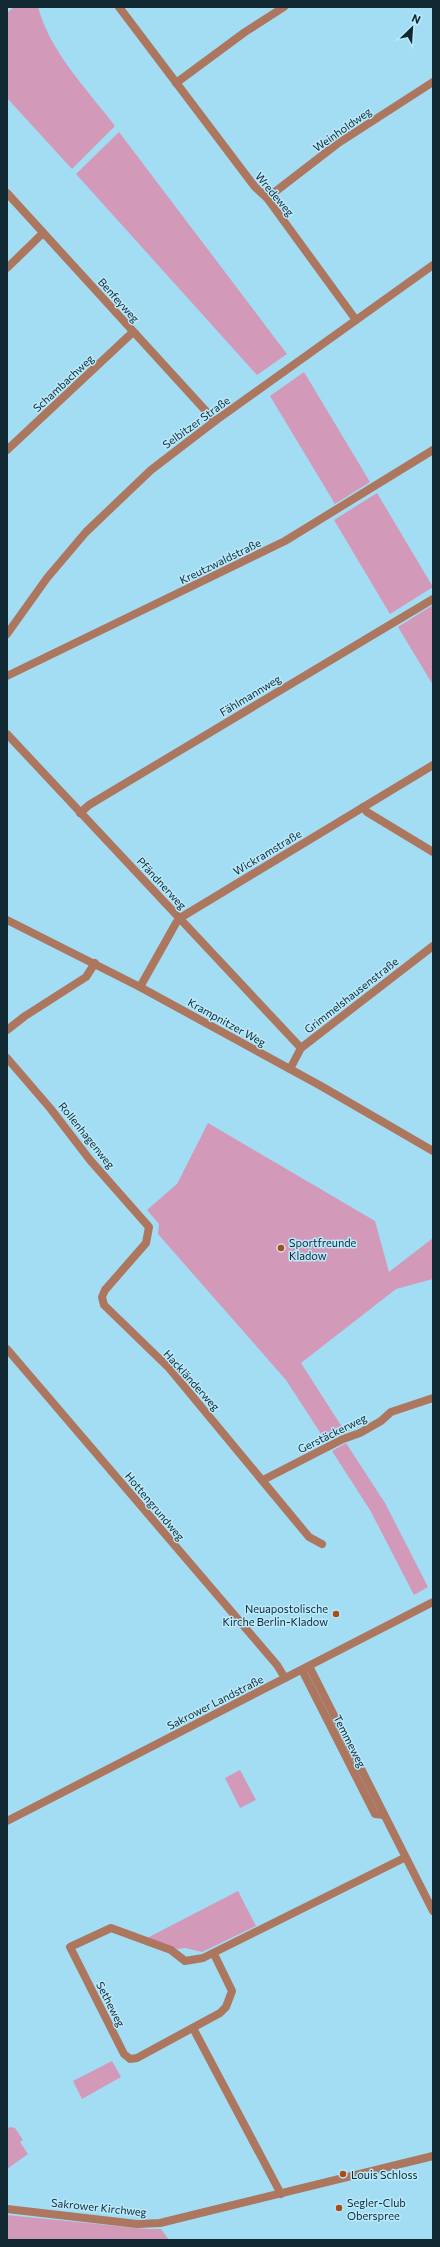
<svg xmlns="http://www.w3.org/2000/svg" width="440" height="2247" viewBox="0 0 440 2247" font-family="Commissioner,sans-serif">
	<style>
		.green { fill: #d299b9 }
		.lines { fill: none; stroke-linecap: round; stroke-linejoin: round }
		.street { stroke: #ac765f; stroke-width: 8 }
		.poi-dot { fill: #ae4a14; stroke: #bae9fb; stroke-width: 1.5 }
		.labels { text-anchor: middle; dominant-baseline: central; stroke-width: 3; stroke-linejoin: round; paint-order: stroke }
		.street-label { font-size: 11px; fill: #112932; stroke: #bae9fb }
		.poi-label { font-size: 11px; fill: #112932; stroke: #bae9fb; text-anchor: start }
	</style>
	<rect width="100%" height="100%" fill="#a3ddf4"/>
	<g class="green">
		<path d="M14,7H38C50,52 87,89 115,126L72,169L7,98V13Z"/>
		<path d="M119,132L287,354L257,375L76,174Z"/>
		<path d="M304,372L370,482L335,504L270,396Z"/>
		<path d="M377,493L433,587L390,614L334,520Z"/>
		<path d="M433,605V685L398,627Z"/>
		<path d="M208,1123L375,1221L389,1272L433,1238V1279L396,1289L301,1363L342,1427L323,1437L286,1380L158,1234L159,1224L147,1210L177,1184Z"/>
		<path d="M346,1443L385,1503L428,1587L414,1595L370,1510L332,1451Z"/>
		<path d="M240,1770L256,1800L240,1808L225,1778Z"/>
		<path d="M238,1891L256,1926L202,1952L185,1948L178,1949L147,1938Z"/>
		<path d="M112,2061L121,2077L82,2099L73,2081Z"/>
		<path d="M10,2127L15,2128L23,2140L20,2142L28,2154L7,2169V2129Z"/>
		<path d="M7,2215L147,2229H161L169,2240H7Z"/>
	</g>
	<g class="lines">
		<g class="street">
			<path d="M119,7L255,187L267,198L356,320"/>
			<path d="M176,83L245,32L284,7"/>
			<path d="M7,193L215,421"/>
			<path d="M267,198L337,144L433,82"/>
			<path d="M7,268L43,233"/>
			<path d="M7,450L133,332"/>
			<path d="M7,634L47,578L86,532L151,470L215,421L433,265"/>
			<path d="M7,676L285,541L433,450"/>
			<path d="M7,734L301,1048"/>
			<path d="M363,807L367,812L433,852"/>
			<path d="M80,813L89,805L433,599"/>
			<path d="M7,920L140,987L321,1086L433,1151"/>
			<path d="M140,987L176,923L180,918L433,765"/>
			<path d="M7,1030L25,1016L86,977L95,963"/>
			<path d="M7,1058L50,1108L90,1160L149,1227L146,1243L105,1290L102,1297L104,1305L169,1368L309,1537L322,1544"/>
			<path d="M290,1069L301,1048L433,946"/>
			<path d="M7,1349L277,1665L285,1678"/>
			<path d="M263,1480L343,1439L360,1433L381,1421L391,1412L433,1398"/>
			<path d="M309,1666L433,1911"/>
			<path d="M302,1670L375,1814L384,1815"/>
			<path d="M7,1821L433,1602"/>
			<path d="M214,1954L232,1991L226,2007L220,2013L137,2058L130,2059L124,2054L70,1947L111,1928L171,1950L185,1961L203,1958L404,1858"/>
			<path d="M193,2028L281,2194"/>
			<path d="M7,2209L137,2224L160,2223L433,2156"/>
		</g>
	</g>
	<g class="poi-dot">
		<circle cx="281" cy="1248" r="4"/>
		<circle cx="336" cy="1614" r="4"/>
		<circle cx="343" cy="2174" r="4"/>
		<circle cx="339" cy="2208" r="4"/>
	</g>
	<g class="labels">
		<g class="street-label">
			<text transform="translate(342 129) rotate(-35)">Weinholdweg</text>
			<text transform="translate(275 194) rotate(50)">Wredeweg</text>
			<text transform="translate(119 300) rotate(48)">Benfeyweg</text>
			<text transform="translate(63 383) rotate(-43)">Schambachweg</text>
			<text transform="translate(196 422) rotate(-36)">Selbitzer Straße</text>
			<text transform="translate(220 561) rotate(-26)">Kreutzwaldstraße</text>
			<text transform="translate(250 695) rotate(-31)">Fählmannweg</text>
			<text transform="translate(267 852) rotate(-31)">Wickramstraße</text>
			<text transform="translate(162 883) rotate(47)">Pfändnerweg</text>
			<text transform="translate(351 995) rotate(-38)">Grimmelshausenstraße</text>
			<text transform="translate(227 1022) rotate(29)">Krampnitzer Weg</text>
			<text transform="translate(87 1135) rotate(51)">Rollenhagenweg</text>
			<text transform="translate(192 1380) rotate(48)">Hackländerweg</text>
			<text transform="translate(332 1433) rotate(-26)">Gerstäckerweg</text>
			<text transform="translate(155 1506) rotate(50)">Hottengrundweg</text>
			<text transform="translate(215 1702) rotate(-27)">Sakrower Landstraße</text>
			<text transform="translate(350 1741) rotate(63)">Temmeweg</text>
			<text transform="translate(111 2004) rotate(63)">Setheweg</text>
			<text transform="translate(99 2207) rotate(6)">Sakrower Kirchweg</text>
		</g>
		<g class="poi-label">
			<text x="289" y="1242">Sportfreunde<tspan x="289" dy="13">Kladow</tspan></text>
			<text x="328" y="1608" text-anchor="end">Neuapostolische<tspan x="328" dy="13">Kirche Berlin-Kladow</tspan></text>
			<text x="351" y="2174">Louis Schloss</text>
			<text x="347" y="2202">Segler-Club<tspan x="347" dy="13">Oberspree</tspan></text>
		</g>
	</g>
	<rect width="440" height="2247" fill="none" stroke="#112932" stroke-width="16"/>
	<g transform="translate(412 28) rotate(25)" stroke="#bae9fb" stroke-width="3" paint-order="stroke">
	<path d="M0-3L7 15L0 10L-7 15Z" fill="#112932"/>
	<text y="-6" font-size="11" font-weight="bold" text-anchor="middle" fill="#112932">N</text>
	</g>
</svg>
